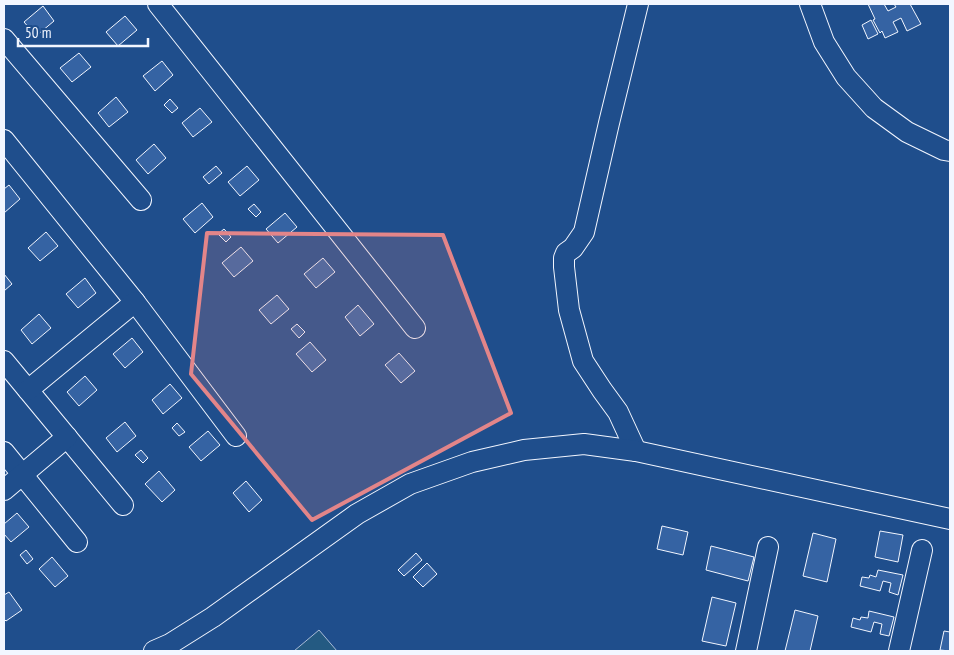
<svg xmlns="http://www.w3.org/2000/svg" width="954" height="655" viewBox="0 0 954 655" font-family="'PT Sans Narrow',sans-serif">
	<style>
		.green { fill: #245a82; stroke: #a8bbd7 }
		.building { fill: #3563a3; stroke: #f2f6ff }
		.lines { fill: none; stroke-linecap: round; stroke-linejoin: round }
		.minor-casing { stroke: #f2f6ff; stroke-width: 22 }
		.minor { stroke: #1f4e8c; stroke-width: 20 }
		.marked { fill: #e38589; fill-opacity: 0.2; stroke: #e38589; stroke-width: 4; stroke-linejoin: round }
	</style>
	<rect width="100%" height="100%" fill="#1f4e8c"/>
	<path class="green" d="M319,630L337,651H294Z"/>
	<g class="building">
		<path d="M868,4H884L888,11L896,7L894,4H910L921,24L907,31L901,18L893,22L898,32L885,38L882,31L880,33L873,20L875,19Z"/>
		<path d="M43,6L54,21L36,36L24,22Z"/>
		<path d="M125,16L137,30L118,46L106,32Z"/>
		<path d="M871,20L878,34L868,39L862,25Z"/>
		<path d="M79,53L91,67L72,82L60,68Z"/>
		<path d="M162,61L173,75L155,91L143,76Z"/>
		<path d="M116,97L128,112L109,127L98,113Z"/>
		<path d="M170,99L178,108L172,113L164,105Z"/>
		<path d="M200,108L212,122L193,137L182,123Z"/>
		<path d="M154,144L166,158L148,174L136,160Z"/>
		<path d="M216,166L222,173L209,184L203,177Z"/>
		<path d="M247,166L259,180L240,196L228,182Z"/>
		<path d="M9,185L20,199L4,213V189Z"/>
		<path d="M202,203L213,217L195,233L183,219Z"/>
		<path d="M254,204L261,212L256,217L248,209Z"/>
		<path d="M285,213L297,227L278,243L266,229Z"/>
		<path d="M224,229L231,237L226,242L218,234Z"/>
		<path d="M46,232L58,246L40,261L28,248Z"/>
		<path d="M241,247L253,261L234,277L222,263Z"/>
		<path d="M323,258L335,272L316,288L304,274Z"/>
		<path d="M4,274L12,284L4,291Z"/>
		<path d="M85,278L96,293L78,308L66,294Z"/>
		<path d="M277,295L289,309L271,324L259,310Z"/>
		<path d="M358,305L374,324L360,336L345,317Z"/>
		<path d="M39,314L51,328L32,344L21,330Z"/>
		<path d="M297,324L305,332L299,338L291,329Z"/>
		<path d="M132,338L143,352L125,368L113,354Z"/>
		<path d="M310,342L326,360L312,372L296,354Z"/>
		<path d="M399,353L415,371L401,383L385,365Z"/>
		<path d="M85,376L97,390L79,406L67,392Z"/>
		<path d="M170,384L182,398L163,414L152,400Z"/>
		<path d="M125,422L136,436L117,452L106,438Z"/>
		<path d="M177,423L185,432L179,436L172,428Z"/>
		<path d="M208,431L220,445L201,461L189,447Z"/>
		<path d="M141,450L148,458L143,463L135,455Z"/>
		<path d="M159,471L175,490L162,502L145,484Z"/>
		<path d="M246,481L262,500L249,512L233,493Z"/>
		<path d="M17,513L29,527L11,542L4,534V524Z"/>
		<path d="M662,526L688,532L683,555L657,549Z"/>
		<path d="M880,531L903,535L898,562L875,557Z"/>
		<path d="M813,533L836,539L827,582L803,576Z"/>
		<path d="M711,546L754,557L748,581L706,570Z"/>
		<path d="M26,550L33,559L27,564L20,555Z"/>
		<path d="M416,553L422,560L404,576L398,570Z"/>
		<path d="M52,557L68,576L55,587L39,569Z"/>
		<path d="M427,563L437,574L423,587L413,577Z"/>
		<path d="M878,570L903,575L898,595L889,592L891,583L883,581L880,591L860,586L862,577L869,578L870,575L876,577Z"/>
		<path d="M9,592L22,610L6,621L4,619V595Z"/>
		<path d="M712,597L736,603L726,646L702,641Z"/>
		<path d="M795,610L818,616L810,651H785Z"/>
		<path d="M869,611L894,617L889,636L880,634L882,624L874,622L871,632L851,627L853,618L860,620L861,617L868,618Z"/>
		<path d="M944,631L950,632V651L940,650Z"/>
	</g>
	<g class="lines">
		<defs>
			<g id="minor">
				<path d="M158,4L415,328"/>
				<path d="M810,4L824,42L846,77L874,108L907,132L944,150L950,151"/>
				<path d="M4,39L141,200"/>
				<path d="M4,140L135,302L236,436"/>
				<path d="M4,361L123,505"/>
				<path d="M28,390L135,302"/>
				<path d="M636,451L618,412L602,390L583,361L569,310L564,267V258L566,253L573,248L584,232L609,123L638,4"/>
				<path d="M4,452L77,542"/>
				<path d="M4,490L67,437"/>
				<path d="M154,651L170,644L213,617L357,514L410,484L472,462L524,450L584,444L636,451L950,519"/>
				<path d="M746,651L768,547"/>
				<path d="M899,651L922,550"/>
			</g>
		</defs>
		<use href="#minor" class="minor-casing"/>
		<use href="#minor" class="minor"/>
	</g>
	<path class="marked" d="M207,233L443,235L511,413L312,520L191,374Z"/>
	<rect width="954" height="655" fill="none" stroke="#f2f6ff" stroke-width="10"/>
	<path d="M18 38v8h130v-8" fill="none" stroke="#f2f6ff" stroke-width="2.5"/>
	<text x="25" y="38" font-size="15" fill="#f2f6ff" stroke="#1f4e8c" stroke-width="4" paint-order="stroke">50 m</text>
</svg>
